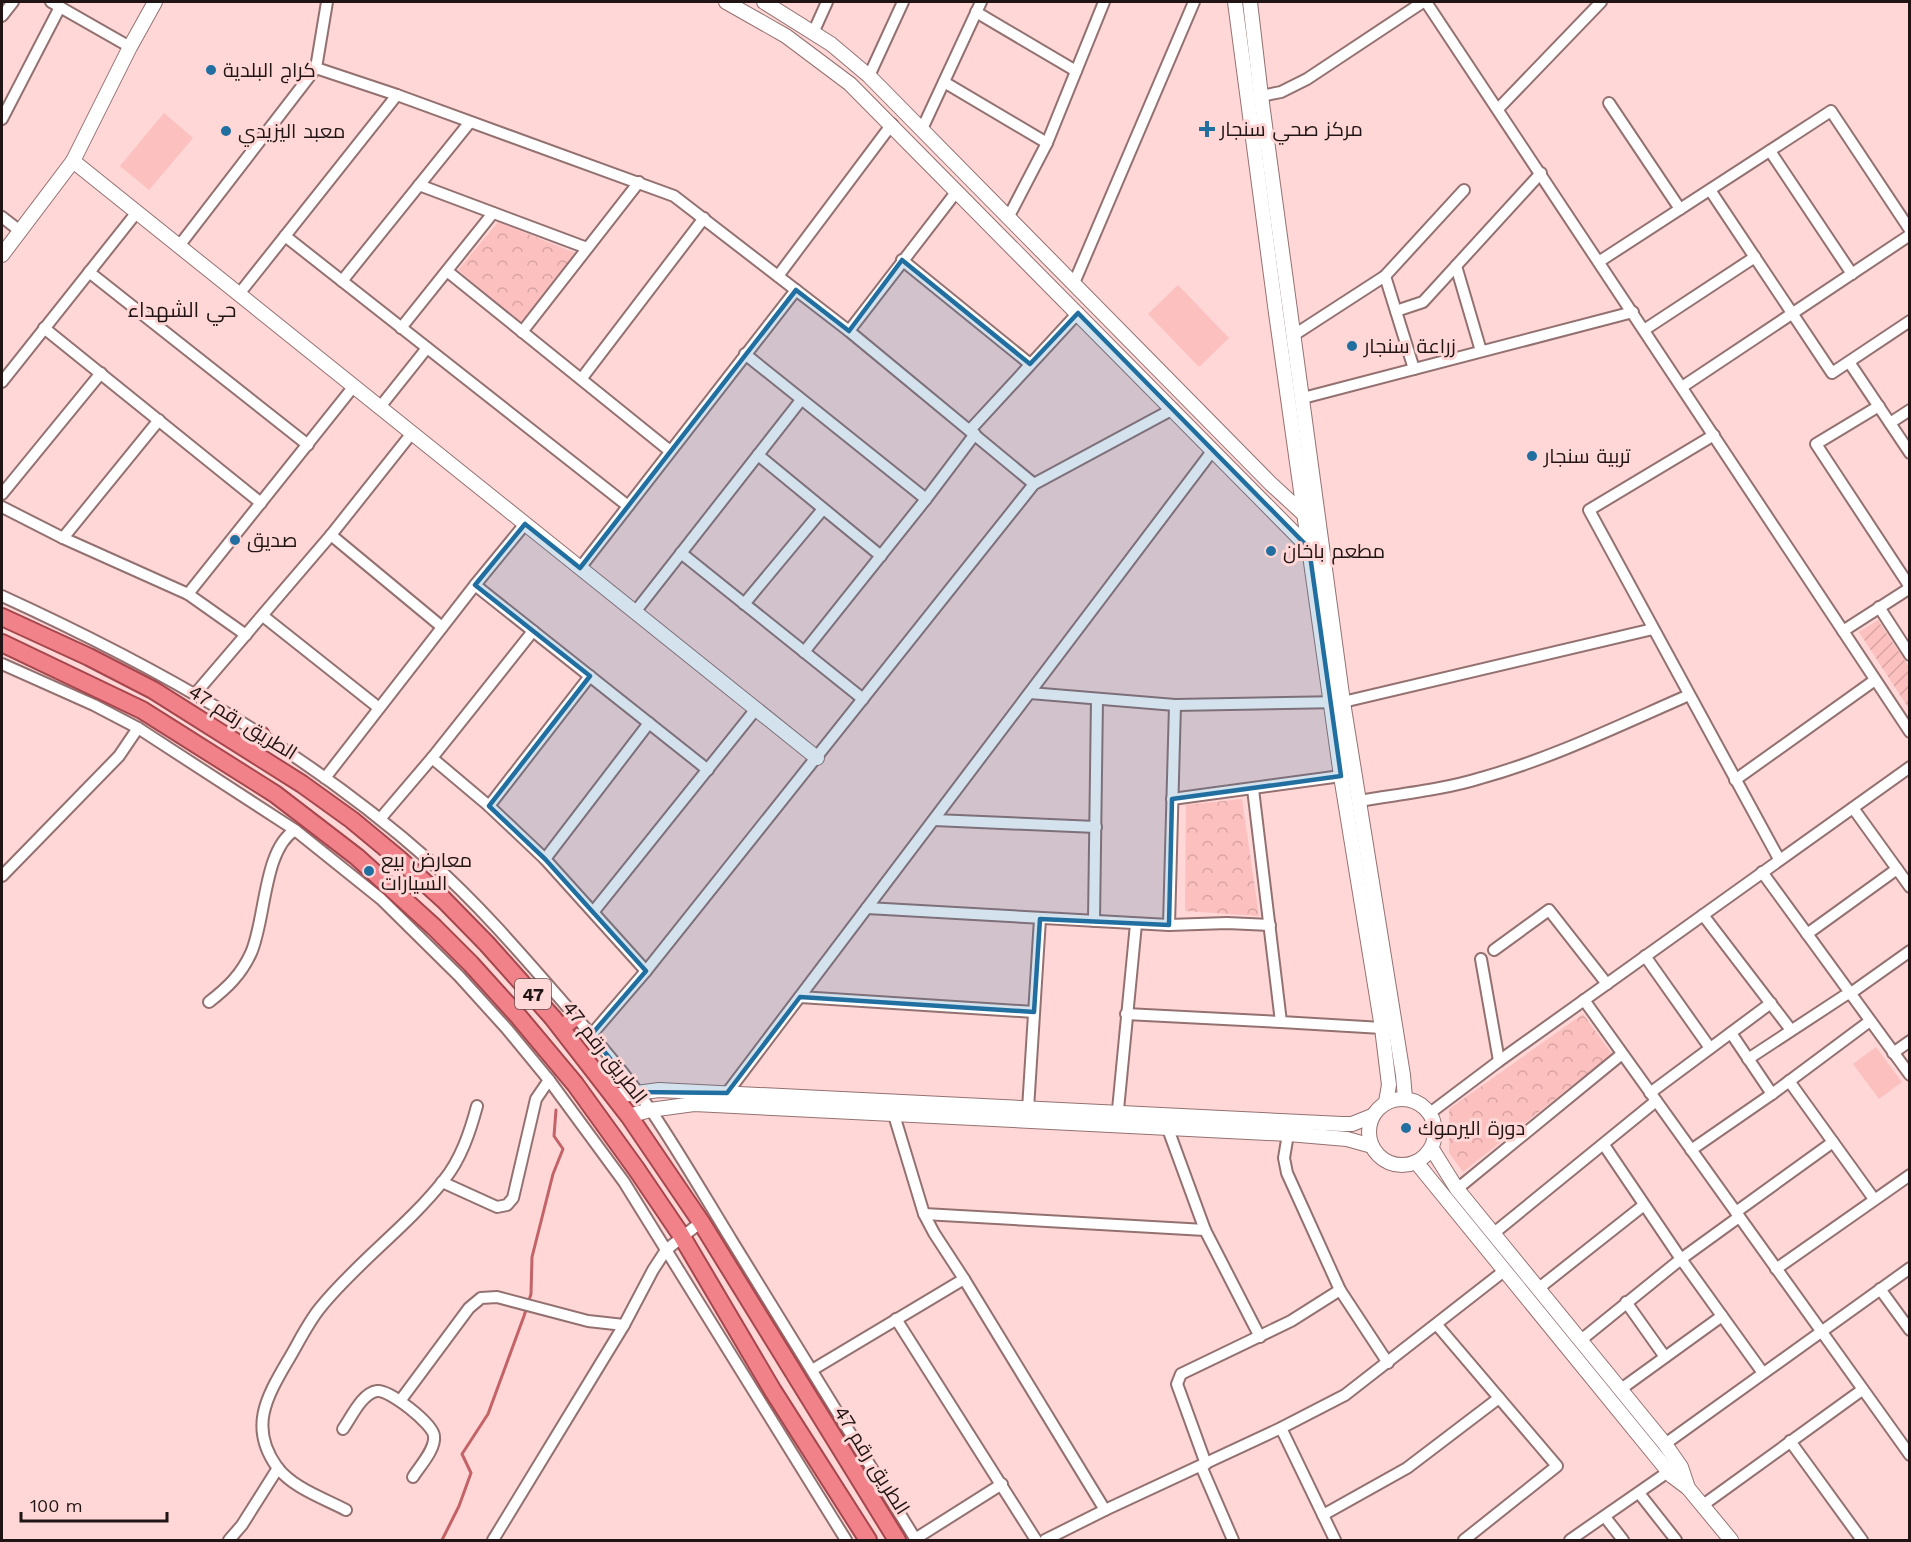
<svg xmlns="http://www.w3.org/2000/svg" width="1911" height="1542" viewBox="0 0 1911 1542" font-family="'Work Sans',Cairo,sans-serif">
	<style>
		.forest { fill: url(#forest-crowns) }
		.garden { fill: url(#garden-furrows) }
		.pitch { fill: #fcc0bf }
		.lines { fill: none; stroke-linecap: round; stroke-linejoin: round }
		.stream { stroke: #c36367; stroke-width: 3 }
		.minor-casing { stroke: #947171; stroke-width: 14 }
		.tertiary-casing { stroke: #947171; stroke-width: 16 }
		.trunk-casing { stroke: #a6474d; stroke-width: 20 }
		.minor { stroke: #fff; stroke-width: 10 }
		.tertiary { stroke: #fff; stroke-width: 14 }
		.trunk { stroke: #f2828a; stroke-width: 16 }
		.marked { fill: #216fa1; fill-opacity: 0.2; stroke: #216fa1; stroke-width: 4.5; stroke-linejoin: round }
		.poi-dot { fill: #216fa1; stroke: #fed7d6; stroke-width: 2 }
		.labels { text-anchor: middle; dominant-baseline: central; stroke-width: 6; stroke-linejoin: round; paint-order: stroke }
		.shield { fill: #fed7d6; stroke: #634e4e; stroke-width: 1.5 }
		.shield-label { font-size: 18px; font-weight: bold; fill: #211414 }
		.poi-label { font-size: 20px; fill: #211414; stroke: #fed7d6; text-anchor: start }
		.street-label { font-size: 20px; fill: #211414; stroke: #fed7d6 }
		.neighbourhood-label { font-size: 21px; fill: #211414; stroke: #fed7d6 }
	</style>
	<defs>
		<pattern id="forest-crowns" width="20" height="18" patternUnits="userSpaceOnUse" patternTransform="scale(1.5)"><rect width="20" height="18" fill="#fcc0bf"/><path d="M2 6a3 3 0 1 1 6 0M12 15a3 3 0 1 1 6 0" fill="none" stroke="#d8a4a3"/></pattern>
		<pattern id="garden-furrows" width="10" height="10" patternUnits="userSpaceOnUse" patternTransform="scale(1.5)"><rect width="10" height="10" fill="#fcc0bf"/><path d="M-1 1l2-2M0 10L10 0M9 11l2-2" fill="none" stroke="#d8a4a3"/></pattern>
	</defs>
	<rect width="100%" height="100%" fill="#fed7d6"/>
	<g class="forest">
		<path d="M498,222L578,254L522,323L458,270Z"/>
		<path d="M1242,799L1259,916L1185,911L1186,805Z"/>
		<path d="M1583,1014L1612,1054L1463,1172L1449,1153V1109Z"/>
	</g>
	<path class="garden" d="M1878,620L1909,667V709L1859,632Z"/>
	<g class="pitch">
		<path d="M164,113L193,138L149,190L120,166Z"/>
		<path d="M1178,285L1229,338L1199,367L1148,314Z"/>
		<path d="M1876,1047L1902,1082L1879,1099L1853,1064Z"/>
	</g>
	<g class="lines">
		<path class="stream" d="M442,1540L459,1506L471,1473L462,1454L488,1414L524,1316L531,1294L532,1257L553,1174L563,1149L554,1136L556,1110"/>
		<defs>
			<g id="minor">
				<path d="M51,2L130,47"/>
				<path d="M1426,2L1910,732"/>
				<path d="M976,12L1076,71"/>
				<path d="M2,16L13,2"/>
				<path d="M813,33L827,2"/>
				<path d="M316,68L397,95L674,196L849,331L1034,484"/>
				<path d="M869,76L903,2"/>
				<path d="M944,82L1047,143"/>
				<path d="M1261,96L1281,92L1307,79L1423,2"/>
				<path d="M1609,103L1680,209"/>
				<path d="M1498,109L1601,2"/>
				<path d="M2,119L60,7"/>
				<path d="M922,129L981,2"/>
				<path d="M1770,151L1852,274"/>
				<path d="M419,185L587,248"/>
				<path d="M1710,190L1832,373L1910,321"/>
				<path d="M1009,216L1047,143L1104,2"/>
				<path d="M2,217L20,231"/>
				<path d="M285,236L628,506"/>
				<path d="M179,246L316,68L327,2"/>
				<path d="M902,260L1030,364"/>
				<path d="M1600,261L1831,111L1910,230"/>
				<path d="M1456,266L1481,351"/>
				<path d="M447,271L670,451"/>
				<path d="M89,272L308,445"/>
				<path d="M778,276L892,124"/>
				<path d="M1385,276L1414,369"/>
				<path d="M342,281L470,122"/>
				<path d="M1074,283L1194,2"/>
				<path d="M239,294L397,95"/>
				<path d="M1396,311L1423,302L1541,173"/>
				<path d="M44,328L261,503"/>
				<path d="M401,328L493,213"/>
				<path d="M1644,330L1755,257"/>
				<path d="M849,331L957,191"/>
				<path d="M522,332L639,182"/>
				<path d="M1294,335L1385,276L1464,190"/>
				<path d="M745,354L926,499"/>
				<path d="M1849,362L1910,453"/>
				<path d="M582,378L704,218"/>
				<path d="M2,382L137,212"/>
				<path d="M1682,387L1910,235"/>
				<path d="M1303,398L1633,312"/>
				<path d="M1879,406L1816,444L1910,587"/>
				<path d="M380,407L427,348"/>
				<path d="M1890,423L1910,410"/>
				<path d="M970,430L1078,313"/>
				<path d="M1714,435L1589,510L1779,859"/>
				<path d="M758,455L881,556"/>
				<path d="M2,494L101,373"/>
				<path d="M2,507L63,538L188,594L246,635"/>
				<path d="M331,535L442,627"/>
				<path d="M63,538L159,420"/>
				<path d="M681,553L863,699"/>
				<path d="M580,568L796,290"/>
				<path d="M475,585L708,770"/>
				<path d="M188,594L354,386"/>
				<path d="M2,596C155,666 304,749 431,862C476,902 516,948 556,994C588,1031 622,1069 650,1109C679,1152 705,1197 732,1241C794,1341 855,1441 916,1540"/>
				<path d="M744,604L823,509"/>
				<path d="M1879,607L1910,655"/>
				<path d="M635,612L801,400"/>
				<path d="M263,616L379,708"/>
				<path d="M1843,631L1910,588"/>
				<path d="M804,652L926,499L975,434"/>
				<path d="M2,664L94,705L138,728L295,830L381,899L459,976L507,1029L549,1080L624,1182L846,1540"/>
				<path d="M1030,693L1175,705L1343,702L1653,629"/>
				<path d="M195,694L331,535L412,433"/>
				<path d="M432,758L489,806L545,859L646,971"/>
				<path d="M325,778L475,585L525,524"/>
				<path d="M1735,780L1875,680"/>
				<path d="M1253,789L1281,1022L1382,1028"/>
				<path d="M1172,799L1341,776"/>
				<path d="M1359,801C1400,794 1442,790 1481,778C1553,758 1620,725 1689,695"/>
				<path d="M489,806L590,676"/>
				<path d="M1853,808L1910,887"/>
				<path d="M380,819L432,758L533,631"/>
				<path d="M934,820L1096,827"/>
				<path d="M545,859L649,723"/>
				<path d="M1762,872L1910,1075"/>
				<path d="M2,876L119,756L138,728"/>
				<path d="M867,908L1169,925L1227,923L1270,925"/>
				<path d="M594,911L756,709"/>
				<path d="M1703,915L1791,1030"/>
				<path d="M1094,921L1097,699"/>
				<path d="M1169,925L1175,705"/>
				<path d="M1807,934L1897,869"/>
				<path d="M1494,950L1549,910L1607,984"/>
				<path d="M1645,956L1710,1048"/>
				<path d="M1481,959L1499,1061"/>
				<path d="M800,997L1034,1012"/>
				<path d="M1584,1000L1910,1455"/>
				<path d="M209,1002C227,988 241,975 251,953C266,919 263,850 295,830"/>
				<path d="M1126,1014L1281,1022"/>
				<path d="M1731,1033L1772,1094"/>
				<path d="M591,1035L646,971L1034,484L1173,409"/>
				<path d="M1893,1053L1910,1041"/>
				<path d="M1748,1059L1844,996L1851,993L1910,951"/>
				<path d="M1789,1081L1874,1199"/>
				<path d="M727,1093L1213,450"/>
				<path d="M1650,1093L1771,1003"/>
				<path d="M1028,1109L1040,919"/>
				<path d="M1430,1113L1499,1061L1910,767"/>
				<path d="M894,1115L924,1214L934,1233L964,1279L1105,1510"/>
				<path d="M1117,1120L1136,924"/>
				<path d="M1168,1129L1205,1230L1260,1337"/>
				<path d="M1288,1134L1284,1158L1287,1173L1340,1290L1388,1363"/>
				<path d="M1604,1145L1681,1259L1763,1373"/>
				<path d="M1691,1150L1772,1094L1870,1021"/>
				<path d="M442,1182L497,1207L507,1205L513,1198L536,1099L549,1080"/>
				<path d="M1457,1189L1622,1054"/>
				<path d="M1736,1212L1833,1142"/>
				<path d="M924,1214L1205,1230"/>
				<path d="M1494,1233L1656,1101"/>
				<path d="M1776,1269L1910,1175"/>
				<path d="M1539,1288L1644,1205"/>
				<path d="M1880,1289L1910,1330"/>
				<path d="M1626,1302L1665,1357"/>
				<path d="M896,1319L1036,1540"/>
				<path d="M1437,1325L1557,1466L1464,1540"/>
				<path d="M1581,1340L1681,1259L1739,1217"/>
				<path d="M812,1370L964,1279"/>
				<path d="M1621,1389L1722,1316"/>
				<path d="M400,1401L469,1308L481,1298L497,1297L588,1321L624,1325"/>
				<path d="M1281,1428L1335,1540"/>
				<path d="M343,1429C351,1418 362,1393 377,1391C389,1389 433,1424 434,1436C436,1449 419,1467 413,1477"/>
				<path d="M1790,1441L1862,1540"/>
				<path d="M1665,1444L1910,1268"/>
				<path d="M1206,1464L1177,1384L1181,1374L1291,1321L1340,1290"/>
				<path d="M1201,1466L1233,1540"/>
				<path d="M1639,1493L1676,1540"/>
				<path d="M1703,1505L1862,1390"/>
				<path d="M346,1510C323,1498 293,1488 277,1467C249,1428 266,1398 287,1362C298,1344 307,1324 320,1308C357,1262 407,1227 444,1180C461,1159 470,1132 477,1106"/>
				<path d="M1323,1515L1407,1468L1499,1398"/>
				<path d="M1605,1517L1623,1540"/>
				<path d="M915,1539L1002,1484"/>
				<path d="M229,1540L242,1525L278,1468"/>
				<path d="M493,1540L624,1325L653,1270L666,1250L701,1222"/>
				<path d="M1045,1540L1105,1510L1281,1428L1345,1395L1504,1271"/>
				<path d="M1570,1540L1668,1472"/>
			</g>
			<g id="tertiary">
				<path d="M726,2L786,36L850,84L1309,548"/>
				<path d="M764,2L831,44L869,76L1271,484L1307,517"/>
				<path d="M1235,2L1276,313L1341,776L1382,1028L1389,1085L1386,1102"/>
				<path d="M1250,2L1261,96L1343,702L1403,1075L1405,1098"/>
				<path d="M73,161L817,758"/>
				<path d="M2,255L73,161L130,47L155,2"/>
				<path d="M614,1096L659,1090L1342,1124H1352L1372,1116"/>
				<circle cx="1402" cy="1132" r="33"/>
				<path d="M629,1116L650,1110L694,1104L1288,1134L1347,1139L1372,1146"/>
				<path d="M1432,1149L1457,1189L1665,1444L1681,1467L1688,1488"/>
				<path d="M1416,1162L1672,1476L1688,1488L1731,1540"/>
			</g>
			<g id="trunk">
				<path d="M2,617L89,657L153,690L302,784L352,820L399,859L444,900L487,944L553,1018L629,1116L701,1222L897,1540"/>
				<path d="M2,643L142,710L275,794L357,857L434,927L471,964L519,1017L575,1084L637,1170L681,1235L773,1391L868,1540"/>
				<path d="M251,750L261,735"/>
				<path d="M562,1028L575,1017"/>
			</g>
		</defs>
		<use href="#minor" class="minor-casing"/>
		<use href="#tertiary" class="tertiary-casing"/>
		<use href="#trunk" class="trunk-casing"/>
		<use href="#minor" class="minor"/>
		<use href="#tertiary" class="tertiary"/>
		<use href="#trunk" class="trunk"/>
	</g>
	<path class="marked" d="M902,260L1030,364L1078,313L1309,548L1341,776L1172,799L1169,925L1040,919L1034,1012L800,997L727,1093L637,1092L591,1035L646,971L545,859L489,806L590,676L475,585L525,524L580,568L796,290L849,331Z"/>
	<g class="poi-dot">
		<circle cx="211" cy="70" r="6"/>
		<path d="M1204 120h6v6h6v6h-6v6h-6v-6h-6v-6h6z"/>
		<circle cx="226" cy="131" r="6"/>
		<circle cx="1352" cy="346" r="6"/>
		<circle cx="1532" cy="456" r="6"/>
		<circle cx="235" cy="540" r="6"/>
		<circle cx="1271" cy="551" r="6"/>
		<circle cx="369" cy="871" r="6"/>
		<circle cx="1406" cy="1128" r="6"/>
	</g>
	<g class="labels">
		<rect class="shield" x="515" y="979" width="36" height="30" rx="4.5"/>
		<g class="shield-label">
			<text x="533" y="994">47</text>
		</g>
		<g class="poi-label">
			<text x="223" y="70">كراج البلدية</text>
			<text x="1220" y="129">مركز صحي سنجار</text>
			<text x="238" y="131">معبد اليزيدي</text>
			<text x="1364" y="346">زراعة سنجار</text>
			<text x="1544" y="456">تربية سنجار</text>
			<text x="247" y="540">صديق</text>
			<text x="1283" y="551">مطعم باخان</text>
			<text x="381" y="860">معارض بيع<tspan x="381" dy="23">السيارات</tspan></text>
			<text x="1418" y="1128">دورة اليرموك</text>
		</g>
		<g class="street-label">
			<text transform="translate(243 722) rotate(32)">الطريق رقم 47</text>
			<text transform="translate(605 1052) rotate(52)">الطريق رقم 47</text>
			<text transform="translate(872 1460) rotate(58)">الطريق رقم 47</text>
		</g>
		<g class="neighbourhood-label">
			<text x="182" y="309">حي الشهداء</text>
		</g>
	</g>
	<rect width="1911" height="1542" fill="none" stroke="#211414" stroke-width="6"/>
	<path d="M21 1512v9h146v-9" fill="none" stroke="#211414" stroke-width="3"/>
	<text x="30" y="1512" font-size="18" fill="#211414" stroke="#fed7d6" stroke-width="4.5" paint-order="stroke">100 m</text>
</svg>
